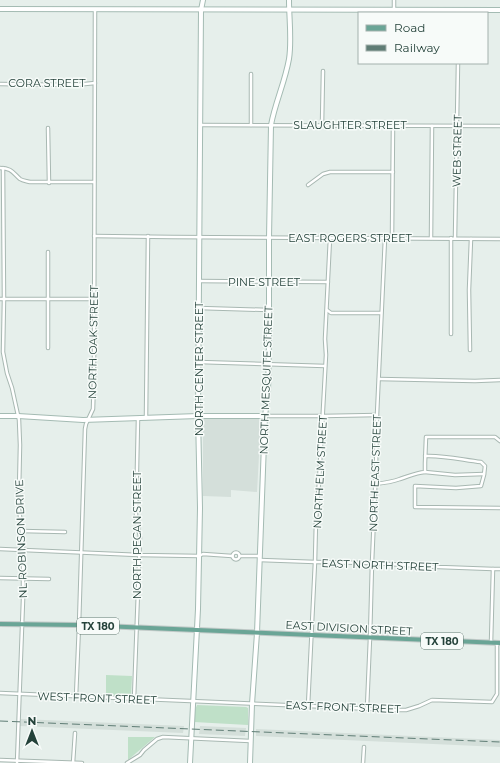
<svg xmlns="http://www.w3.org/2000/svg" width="500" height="763" viewBox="0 0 500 763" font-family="Montserrat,sans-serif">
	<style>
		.built { fill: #d4dfda }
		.green { fill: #bfe0c8 }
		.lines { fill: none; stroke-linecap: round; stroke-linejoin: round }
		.street-casing { stroke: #a8b8b2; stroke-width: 4.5 }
		.secondary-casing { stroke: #a4bbb3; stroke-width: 6 }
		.primary-casing { stroke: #c2cac8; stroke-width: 6 }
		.street { stroke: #fff; stroke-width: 2.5 }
		.secondary { stroke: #fff; stroke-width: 4 }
		.primary { stroke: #6aa596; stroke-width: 4 }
		.rail { stroke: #5f7d75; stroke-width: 1; stroke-dasharray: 8 4; stroke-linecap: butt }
		.labels { text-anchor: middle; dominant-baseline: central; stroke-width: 3; stroke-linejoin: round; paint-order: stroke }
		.shield { fill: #f7fbf9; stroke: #637a73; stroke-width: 1 }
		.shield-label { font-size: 10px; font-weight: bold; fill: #24423a }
		.street-label { font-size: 11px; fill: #24423a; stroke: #f7fbf9 }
	</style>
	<rect width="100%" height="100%" fill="#e6efeb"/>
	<g class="built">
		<path d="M203,419H261L257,492L231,490V497L203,496Z"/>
		<path d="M21,719L184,726L183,733L20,726Z"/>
		<path d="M200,726L246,728L245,736L199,734Z"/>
		<path d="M256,729L500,740V747L256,736Z"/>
	</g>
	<g class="green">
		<path d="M106,675L132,676L131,697L106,696Z"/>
		<path d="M197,705L246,707L248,708V725L194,722L195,710Z"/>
		<path d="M128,737H155L128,760Z"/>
	</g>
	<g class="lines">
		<defs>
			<g id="street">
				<path d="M394,0V10"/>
				<path d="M0,84L75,85L95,83"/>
				<path d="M201,125L500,126"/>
				<path d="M251,125V74"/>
				<path d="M322,125L323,71"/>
				<path d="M48,128L49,183"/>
				<path d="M0,168C12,168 13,173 20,179C23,181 27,181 30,182H94"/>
				<path d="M3,168L4,299L3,352L7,373L12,388L19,420L20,445L19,492L18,501L23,540V600L17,763"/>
				<path d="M308,185L323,174L330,172H393"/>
				<path d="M94,236L172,237L500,239"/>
				<path d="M392,238L393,126"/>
				<path d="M431,238L432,126"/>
				<path d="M455,238L458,63"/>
				<path d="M48,252V348"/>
				<path d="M199,281L328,282"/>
				<path d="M0,299H94"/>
				<path d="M199,308L269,310"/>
				<path d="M327,310L331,313H381"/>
				<path d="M451,334V238"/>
				<path d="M470,350L469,290L471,239"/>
				<path d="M199,362L325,366"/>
				<path d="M379,379L475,381L500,380"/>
				<path d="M265,416H323L377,415"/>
				<path d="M146,418L148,236"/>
				<path d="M425,456C444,455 463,460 481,462L485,466L484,475L481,486L456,488L415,486V507L500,508"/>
				<path d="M425,472L455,475L484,474"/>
				<path d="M375,484C384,483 392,482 400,479C410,476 415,473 425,472V463L426,437H495L500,441"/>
				<path d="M22,531L65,532"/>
				<path d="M0,549L139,555L199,556L203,554L232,556"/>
				<circle cx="236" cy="556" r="3.5"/>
				<path d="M240,556H260"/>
				<path d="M260,560L315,562L372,563L439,567L493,569H500"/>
				<path d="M0,578L49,579"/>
				<path d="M491,643L493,569"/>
				<path d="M0,693L308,706L394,710H406L419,706L432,700L492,702L497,694V643"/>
				<path d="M76,697L79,625L85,429L86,424L93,409L94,378L95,10"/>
				<path d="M134,699L140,537L136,516L138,419"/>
				<path d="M308,706L315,562L316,520L319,482L326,355L325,339L330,238"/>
				<path d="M367,708L370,638L372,563L376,468L377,415L385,238"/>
				<path d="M0,760L82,763"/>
				<path d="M73,763L75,733"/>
				<path d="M127,763L140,755L144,750L157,739L163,737L250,741"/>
				<path d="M363,763L364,747"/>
			</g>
			<g id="secondary">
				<path d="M0,9L500,10"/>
				<path d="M0,416H18L83,420L198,416H265"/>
				<path d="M190,763L198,609L200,508L198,416L201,10L203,0"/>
				<path d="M250,763L252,704L257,633L265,416L268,393L269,341V238L271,125C275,103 285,82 289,59C292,40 289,19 289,0"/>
			</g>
			<path id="primary" d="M0,624L79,625L197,630L500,643"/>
		</defs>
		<use href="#street" class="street-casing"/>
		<use href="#secondary" class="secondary-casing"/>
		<use href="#primary" class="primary-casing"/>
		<use href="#street" class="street"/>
		<use href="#secondary" class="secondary"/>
		<use href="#primary" class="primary"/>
		<path class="rail" d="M0,721L500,742"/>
	</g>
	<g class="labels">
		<g class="shield">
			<rect x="77" y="618" width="42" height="16" rx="3"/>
			<rect x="421" y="633" width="42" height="16" rx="3"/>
		</g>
		<g class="shield-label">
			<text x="98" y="626">TX 180</text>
			<text x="442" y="641">TX 180</text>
		</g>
		<g class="street-label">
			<text x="47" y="83">CORA STREET</text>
			<text x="350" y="125">SLAUGHTER STREET</text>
			<text transform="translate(457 151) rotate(-89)">WEB STREET</text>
			<text x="350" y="238">EAST ROGERS STREET</text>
			<text x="264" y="282">PINE STREET</text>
			<text transform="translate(93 342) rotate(-89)">NORTH OAK STREET</text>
			<text transform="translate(199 369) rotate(-90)">NORTH CENTER STREET</text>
			<text transform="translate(266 380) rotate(-88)">NORTH MESQUITE STREET</text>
			<text transform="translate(320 472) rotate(-87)">NORTH ELM STREET</text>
			<text transform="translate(375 473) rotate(-88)">NORTH EAST STREET</text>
			<text transform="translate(137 535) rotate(-90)">NORTH PECAN STREET</text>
			<text transform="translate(21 539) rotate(-92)">NL ROBINSON DRIVE</text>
			<text transform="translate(380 565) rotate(2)">EAST NORTH STREET</text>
			<text transform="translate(349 628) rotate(3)">EAST DIVISION STREET</text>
			<text transform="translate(97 698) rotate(2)">WEST FRONT STREET</text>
			<text transform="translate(343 707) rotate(2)">EAST FRONT STREET</text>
		</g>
	</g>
	<rect x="358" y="12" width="130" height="52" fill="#f7fbf9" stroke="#a3b1ad"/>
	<rect x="366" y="25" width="20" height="6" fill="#6aa596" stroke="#a3b1ad"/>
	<text x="394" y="32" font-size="12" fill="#24423a">Road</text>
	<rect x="366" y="45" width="20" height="6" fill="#5f7d75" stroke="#a3b1ad"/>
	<text x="394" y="52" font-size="12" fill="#24423a">Railway</text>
	<g transform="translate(32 731)" stroke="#f7fbf9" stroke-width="3" paint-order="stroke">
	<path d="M0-3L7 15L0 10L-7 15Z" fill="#24423a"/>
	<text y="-6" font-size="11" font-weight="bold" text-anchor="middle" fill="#24423a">N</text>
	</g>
</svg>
